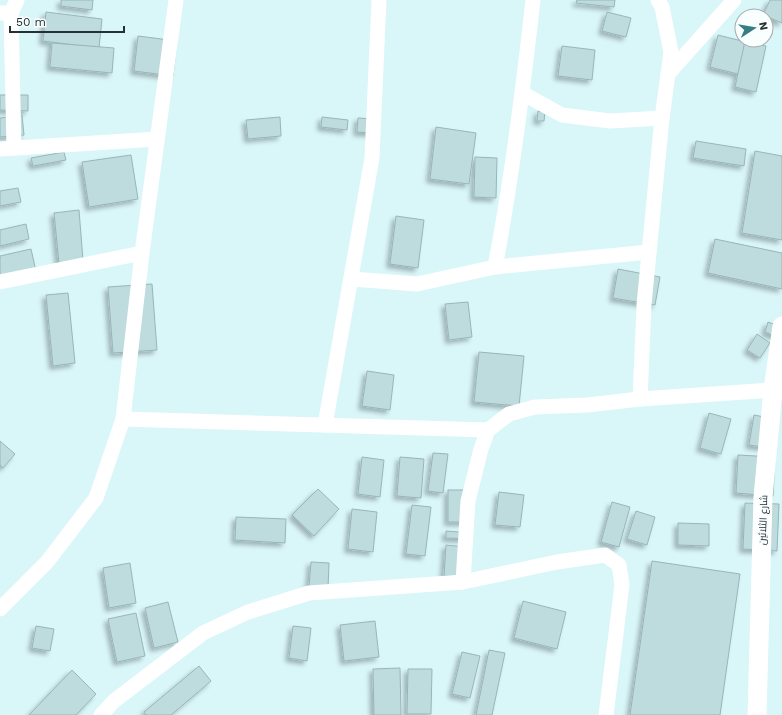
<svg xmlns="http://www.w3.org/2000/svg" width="782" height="715" viewBox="0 0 782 715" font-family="'Work Sans',Cairo,sans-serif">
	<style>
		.building { fill: #bedbdd; stroke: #99b5b7; filter: url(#shadow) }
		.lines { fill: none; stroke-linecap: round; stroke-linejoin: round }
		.minor { stroke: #fff; stroke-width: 15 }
		.tertiary { stroke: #fff; stroke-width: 19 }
		.labels { text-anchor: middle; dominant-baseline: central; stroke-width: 3.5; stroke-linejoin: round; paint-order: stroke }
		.street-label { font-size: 10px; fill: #243031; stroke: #f9feff }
	</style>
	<defs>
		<filter id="shadow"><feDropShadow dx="-3.5" dy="3.5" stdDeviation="2" flood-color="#0004"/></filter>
	</defs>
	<rect width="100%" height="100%" fill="#d9f6f9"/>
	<g class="building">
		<path d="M61,0H93L92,10L61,6Z"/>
		<path d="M577,0H615L614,7L576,3Z"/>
		<path d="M770,0H782V23L763,15Z"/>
		<path d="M46,12L102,19L99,48L43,41Z"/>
		<path d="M607,12L631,18L626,37L602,31Z"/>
		<path d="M718,35L746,42L738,74L710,67Z"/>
		<path d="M138,36L177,41L173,76L134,71Z"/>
		<path d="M745,41L766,46L756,92L735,87Z"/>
		<path d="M52,43L114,48L112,73L50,67Z"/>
		<path d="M562,46L595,50L592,80L558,76Z"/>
		<path d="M0,95H28V111L0,110Z"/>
		<path d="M538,111L545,112L544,121H537Z"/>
		<path d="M22,115L24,135L0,137V118Z"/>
		<path d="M280,117L281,136L248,139L246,120Z"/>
		<path d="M322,117L348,120L347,130L321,127Z"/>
		<path d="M358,118L374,119L373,133L357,132Z"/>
		<path d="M436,127L476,133L469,184L430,179Z"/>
		<path d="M696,141L746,149L744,166L693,158Z"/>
		<path d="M755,151L782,156V240L742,233Z"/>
		<path d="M64,152L66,160L33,166L31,158Z"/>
		<path d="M131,155L138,199L89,207L82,162Z"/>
		<path d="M475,157L497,158L496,198L474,197Z"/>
		<path d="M18,188L21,202L0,206V191Z"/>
		<path d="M79,210L83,260L59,263L54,213Z"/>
		<path d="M396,216L424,220L418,268L390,264Z"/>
		<path d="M26,224L29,239L0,246V230Z"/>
		<path d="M715,239L782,253V289L708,273Z"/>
		<path d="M31,249L36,271L0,279V256Z"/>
		<path d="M618,269L660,277L655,305L613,298Z"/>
		<path d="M152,284L157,350L113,353L108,287Z"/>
		<path d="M68,293L75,363L53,366L46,295Z"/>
		<path d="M468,302L472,337L449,340L445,304Z"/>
		<path d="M768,322L782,327V339L765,332Z"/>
		<path d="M757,334L770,343L760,358L747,350Z"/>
		<path d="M479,352L524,356L519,406L474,402Z"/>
		<path d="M367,371L394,375L390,410L362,406Z"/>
		<path d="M709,413L731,419L721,454L700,448Z"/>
		<path d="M754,415L775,419L771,448L749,445Z"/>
		<path d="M0,441L15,454L3,468L0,465Z"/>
		<path d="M433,453L448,454L443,493L428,491Z"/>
		<path d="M738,455L775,457L773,496L736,493Z"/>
		<path d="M362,457L384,460L380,497L358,494Z"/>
		<path d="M400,457L424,459L421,498L397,496Z"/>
		<path d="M318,489L339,509L314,536L292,515Z"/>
		<rect x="448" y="490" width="24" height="32"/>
		<path d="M499,492L524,495L520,527L495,525Z"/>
		<path d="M612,502L630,507L619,547L601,542Z"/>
		<path d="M745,503L779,504L777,551L743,549Z"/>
		<path d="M412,505L431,507L425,556L406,554Z"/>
		<path d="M352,509L377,512L373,552L348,549Z"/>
		<path d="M636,511L655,517L647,545L627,539Z"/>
		<path d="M236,517L286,519L285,543L235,540Z"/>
		<path d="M678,523L709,524V546L678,545Z"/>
		<path d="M446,531L472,533L471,539L446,538Z"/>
		<path d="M446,545L465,547L463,577L444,576Z"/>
		<path d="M652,561L740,574L720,715H630Z"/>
		<path d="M311,562L329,563L328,588L309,587Z"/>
		<path d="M130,563L136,603L109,608L103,568Z"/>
		<path d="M523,601L566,612L557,649L514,638Z"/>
		<path d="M168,602L178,642L154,648L145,608Z"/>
		<path d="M136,613L145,656L117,662L108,619Z"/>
		<path d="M375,621L379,657L344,661L340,625Z"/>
		<path d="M36,626L54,629L50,651L32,648Z"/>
		<path d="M293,626L311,628L307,661L289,658Z"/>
		<path d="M489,650L505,653L492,715H476Z"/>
		<path d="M462,652L480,656L470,698L452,694Z"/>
		<path d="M199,666L211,681L171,715H146L144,712Z"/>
		<path d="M400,668L401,715H374L373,669Z"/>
		<path d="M408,669H432L431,714H407Z"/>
		<path d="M72,670L96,694L76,715H29Z"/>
	</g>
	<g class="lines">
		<g class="minor">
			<path d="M0,13H11L17,0"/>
			<path d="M11,13L14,148"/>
			<path d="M668,74L734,0"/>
			<path d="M522,93L562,115L610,121L662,118"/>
			<path d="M0,149L157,139"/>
			<path d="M495,267C512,179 523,90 533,0"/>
			<path d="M352,279L417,284L495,267L649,252"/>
			<path d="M0,282L142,253"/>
			<path d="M640,399L644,305L662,118L671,52L662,7L658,0"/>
			<path d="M123,419L488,430"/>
			<path d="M325,425L372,158L379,0"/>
			<path d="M463,582L468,501L481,449L488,430L509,414L535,407L587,405L640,399L773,390"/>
			<path d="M0,609L47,562L96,498L123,419L142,253L176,0"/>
			<path d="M101,715L114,701L203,633L248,612L309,593L463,582L557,562L605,555L619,565L622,585L606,715"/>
		</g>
		<path class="tertiary" d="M757,715L763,497L773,390L782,326"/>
	</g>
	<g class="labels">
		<g class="street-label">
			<text transform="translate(763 520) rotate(-88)">شارع الثلاثين</text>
		</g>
	</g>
	<g transform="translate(754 28) rotate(78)"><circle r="19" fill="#f9feff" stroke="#a4acad"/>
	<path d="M0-3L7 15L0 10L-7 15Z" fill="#357e83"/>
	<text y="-6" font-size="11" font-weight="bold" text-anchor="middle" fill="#243031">N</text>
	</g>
	<path d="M10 26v6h114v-6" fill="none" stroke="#243031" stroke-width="2"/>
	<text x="16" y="26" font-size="12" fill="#243031" stroke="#f9feff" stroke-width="3" paint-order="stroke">50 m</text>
</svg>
